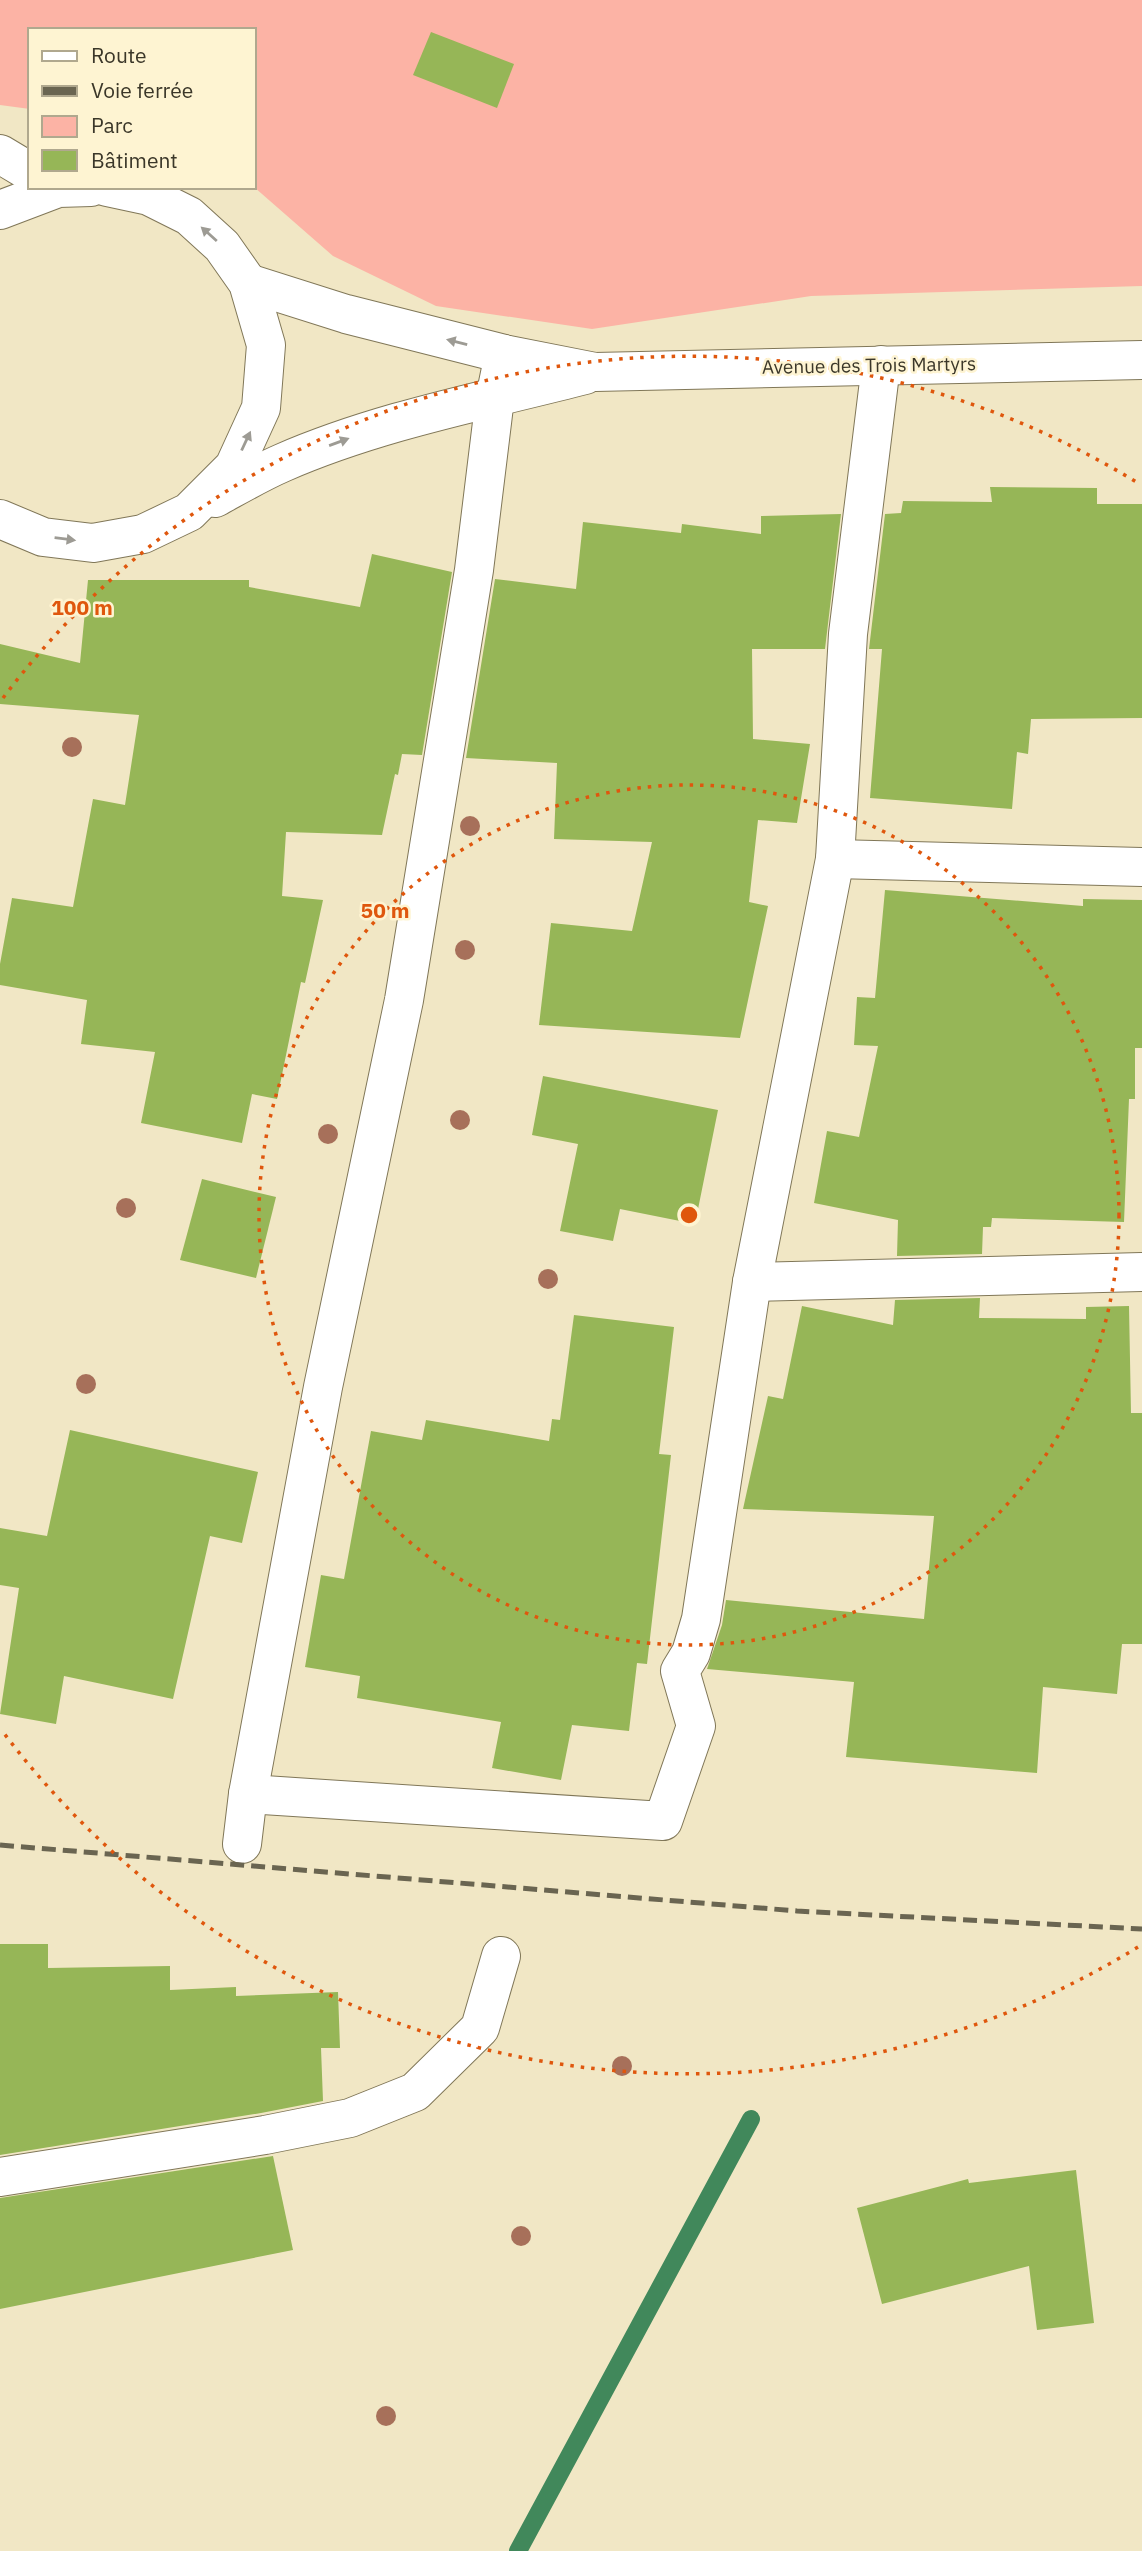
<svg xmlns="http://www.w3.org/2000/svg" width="1142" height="2551" viewBox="0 0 1142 2551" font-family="'IBM Plex Sans',sans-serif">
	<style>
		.green { fill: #fcb3a5 }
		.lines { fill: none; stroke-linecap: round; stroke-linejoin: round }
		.stream { stroke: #41885b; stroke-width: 18 }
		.building { fill: #96b657 }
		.minor-casing { stroke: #807758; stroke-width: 40 }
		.secondary-casing { stroke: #807758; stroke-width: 40 }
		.minor { stroke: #fff; stroke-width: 38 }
		.secondary { stroke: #fff; stroke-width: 38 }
		.rail { stroke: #6a6551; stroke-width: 5; stroke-dasharray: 14 7; stroke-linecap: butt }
		.tree { fill: #a7705a }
		.oneway { fill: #9d9b94 }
		.ring { fill: none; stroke: #df570d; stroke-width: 3.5; stroke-dasharray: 3.5 7 }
		.labels { text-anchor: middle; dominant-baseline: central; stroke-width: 5; stroke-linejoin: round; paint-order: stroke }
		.street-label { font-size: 19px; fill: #3b3729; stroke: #fef4d2 }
		.centre { fill: #df570d; stroke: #fef4d2; stroke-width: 3.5 }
		.ring-label { font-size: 21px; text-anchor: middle; font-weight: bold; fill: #df570d; stroke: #fef4d2; stroke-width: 5; stroke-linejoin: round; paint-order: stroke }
	</style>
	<rect width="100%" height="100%" fill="#f1e7c5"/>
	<path class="green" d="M0,0H1142V286L811,296L592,329L436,306L333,256L254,187V30H30V109L0,105Z"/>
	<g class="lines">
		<path class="stream" d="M518,2551L751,2119"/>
	</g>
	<g class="building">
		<path d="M431,32L514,64L497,108L413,75Z"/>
		<path d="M990,487L1097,488V504H1142V718L1031,719L1028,754L1017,752L1012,809L870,798L882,649H869L885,514L901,513L903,501L992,502Z"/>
		<path d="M841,514L825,649H752L753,739L810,744L797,823L758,820L749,902L768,906L740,1038L539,1025L551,923L632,931L652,842L554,839L557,763L466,758L495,579L576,589L583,522L681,533L682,524L761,534V516Z"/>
		<path d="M372,554L452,572L422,755L402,754L398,775L395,774L382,835L286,832L282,896L323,900L305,983L301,982L277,1099L252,1094L242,1143L141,1123L155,1052L81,1044L87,1000L0,985V964L12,898L73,907L93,799L125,805L139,715L0,704V644L80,663L88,580H249V587L360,607Z"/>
		<path d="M885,890L1083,906V899L1142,900V1048H1135V1099H1129L1124,1222L992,1218L991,1227H983L982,1254L897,1256L898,1220L814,1203L827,1131L859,1137L878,1046L854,1045L857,997L875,998Z"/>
		<path d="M543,1076L718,1110L695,1224L620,1209L613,1241L560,1231L578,1144L532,1135Z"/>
		<path d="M202,1179L276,1197L256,1278L180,1260Z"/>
		<path d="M980,1298L979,1318L1086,1319V1307L1129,1306L1131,1413H1142V1644H1122L1117,1694L1043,1687L1037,1773L846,1757L854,1682L707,1669L722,1625L726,1600L924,1619L934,1516L743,1509L768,1396L783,1399L802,1306L893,1325L895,1300Z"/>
		<path d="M574,1315L674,1327L659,1454L671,1455L647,1664L637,1663L629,1731L572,1725L561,1780L492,1768L501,1722L357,1698L360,1676L305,1667L321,1575L344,1579L371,1431L422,1440L426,1420L549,1441L552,1419L560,1420Z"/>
		<path d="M70,1430L258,1472L242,1543L210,1536L173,1699L64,1676L56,1724L0,1714L19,1588L0,1585V1528L47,1536Z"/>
		<path d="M0,1944H48V1968L170,1966V1990L236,1987V1996L338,1992L340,2048H321L323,2101L261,2113L0,2155Z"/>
		<path d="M273,2156L293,2250L0,2309V2198Z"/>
		<path d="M1076,2170L1094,2323L1037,2330L1029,2266L882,2304L857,2208L968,2179L969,2183Z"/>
	</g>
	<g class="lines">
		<defs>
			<g id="minor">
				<path d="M835,859L1142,867"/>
				<path d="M752,1282L1142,1272"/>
				<path d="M248,1794L323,1387L404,1000L474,570L495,398L504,354"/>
				<path d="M242,1844L248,1794L663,1821L696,1726L680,1671L691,1653L701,1619L752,1282L835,859L848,634L881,365"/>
				<path d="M0,2177L265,2135L350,2118L415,2092L480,2028L501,1956"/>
			</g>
			<g id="secondary">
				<path d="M0,154L30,172"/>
				<path d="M0,210L58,188L91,187"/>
				<path d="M248,283L346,314L504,354L595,372L1142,360"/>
				<path d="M215,498C237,486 259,473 282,463C378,421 484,401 585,375"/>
				<path d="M0,519L43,537L93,543L143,534L189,512L234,467L261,408L266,345L248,283L222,246L189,216L149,196L107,187"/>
			</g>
		</defs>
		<use href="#minor" class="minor-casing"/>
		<use href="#secondary" class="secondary-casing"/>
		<use href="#minor" class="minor"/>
		<use href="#secondary" class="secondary"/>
		<path class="rail" d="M0,1845L797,1911L1142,1929"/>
	</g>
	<g class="tree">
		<circle cx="72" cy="747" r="10"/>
		<circle cx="470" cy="826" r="10"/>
		<circle cx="465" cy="950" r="10"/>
		<circle cx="460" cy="1120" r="10"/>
		<circle cx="328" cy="1134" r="10"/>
		<circle cx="126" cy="1208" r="10"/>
		<circle cx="548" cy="1279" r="10"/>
		<circle cx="86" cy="1384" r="10"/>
		<circle cx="622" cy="2066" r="10"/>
		<circle cx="521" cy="2236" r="10"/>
		<circle cx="386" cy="2416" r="10"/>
	</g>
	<defs><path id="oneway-solid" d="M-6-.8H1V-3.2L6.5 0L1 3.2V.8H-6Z" transform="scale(1.75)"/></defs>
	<g class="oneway">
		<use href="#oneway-solid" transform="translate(209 234) rotate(-138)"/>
		<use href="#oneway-solid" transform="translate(457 342) rotate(-166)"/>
		<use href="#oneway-solid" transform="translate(246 441) rotate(-65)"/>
		<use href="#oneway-solid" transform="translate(339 442) rotate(-20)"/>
		<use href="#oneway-solid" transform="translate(65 539) rotate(7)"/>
	</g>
	<g class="ring">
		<circle cx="689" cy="1215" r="430"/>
		<path d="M1138 1947A859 859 0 0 1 3 1732M3 698A859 859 0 0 1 1138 483"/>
	</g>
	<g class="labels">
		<g class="street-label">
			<text transform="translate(869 365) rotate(-1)">Avenue des Trois Martyrs</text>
		</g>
	</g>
	<circle cx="689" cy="1215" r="10" class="centre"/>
	<g class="ring-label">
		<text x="82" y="615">100 m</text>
		<text x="385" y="918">50 m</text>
	</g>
	<rect x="28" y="28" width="228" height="161" fill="#fef4d2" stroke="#b0a88e" stroke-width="2"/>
	<rect x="42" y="51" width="35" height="10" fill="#ffffff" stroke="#b0a88e" stroke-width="2"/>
	<text x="91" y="63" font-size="21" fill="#3b3729">Route</text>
	<rect x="42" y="86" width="35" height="10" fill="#6a6551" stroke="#b0a88e" stroke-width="2"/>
	<text x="91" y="98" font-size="21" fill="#3b3729">Voie ferrée</text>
	<rect x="42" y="116" width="35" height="21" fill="#fcb3a5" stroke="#b0a88e" stroke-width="2"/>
	<text x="91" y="133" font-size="21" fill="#3b3729">Parc</text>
	<rect x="42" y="150" width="35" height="21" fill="#96b657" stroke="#b0a88e" stroke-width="2"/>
	<text x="91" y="168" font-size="21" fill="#3b3729">Bâtiment</text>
</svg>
